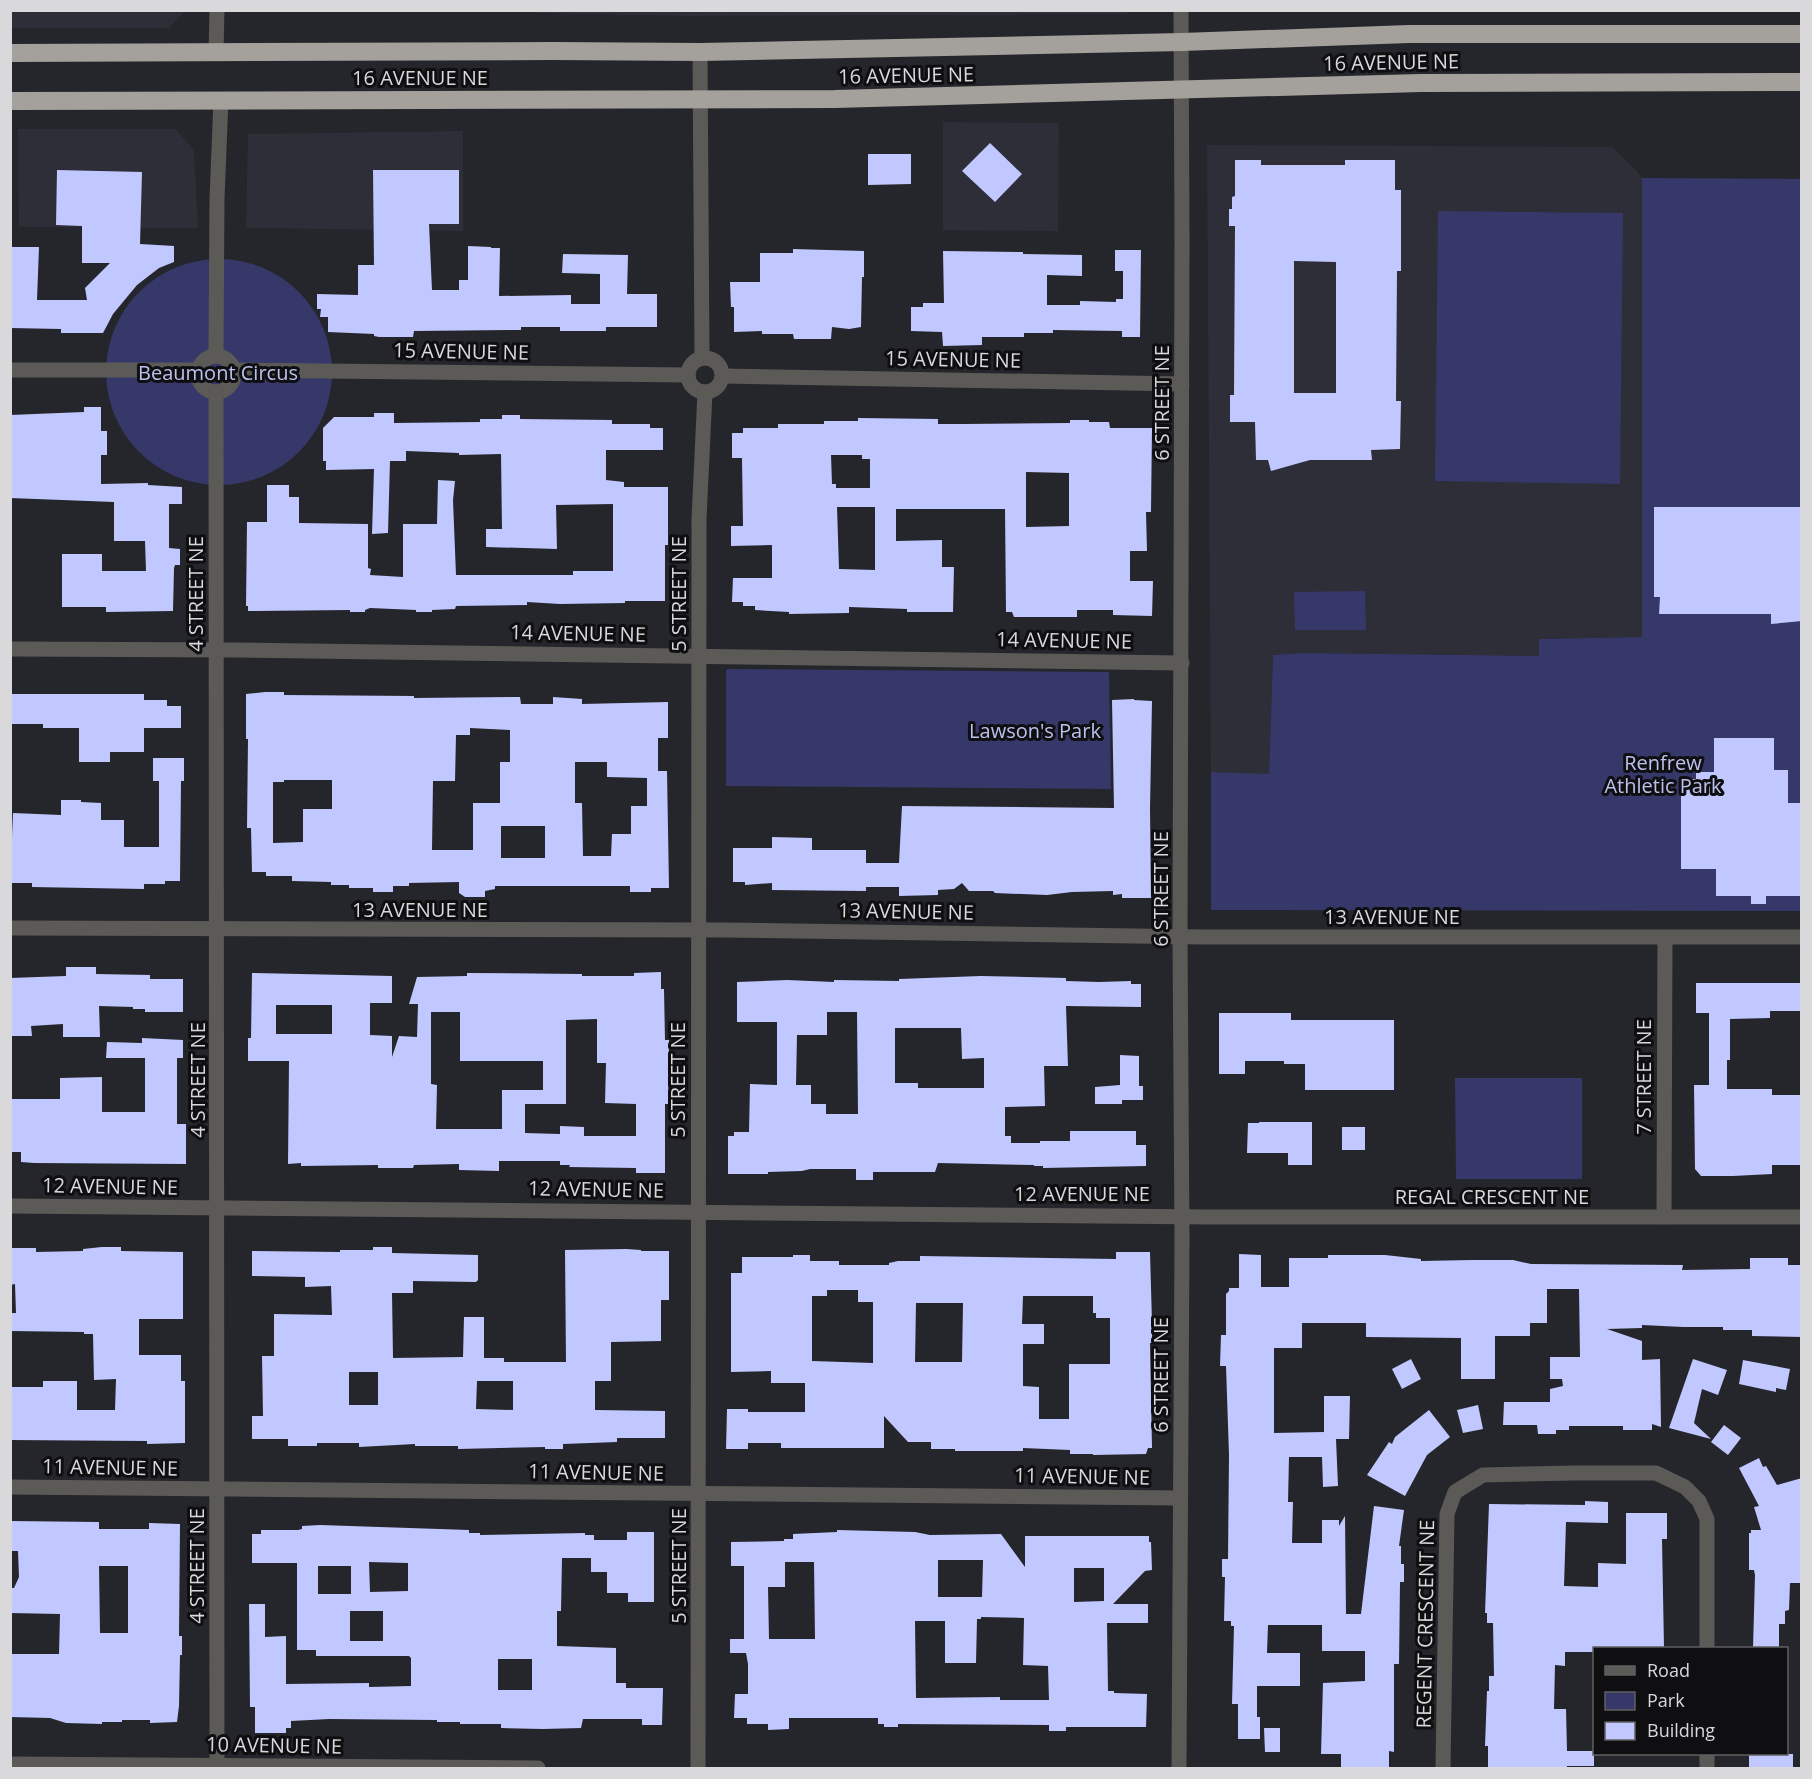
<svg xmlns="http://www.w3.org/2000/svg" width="1812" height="1779" viewBox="0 0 1812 1779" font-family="'Open Sans',sans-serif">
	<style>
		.built { fill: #2d2e38 }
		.green { fill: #353868 }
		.building { fill: #c1c8ff; fill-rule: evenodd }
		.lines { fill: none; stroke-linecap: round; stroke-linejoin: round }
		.minor { stroke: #5b5a57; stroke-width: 15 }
		.highway { stroke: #a4a09b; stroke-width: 18 }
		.labels { text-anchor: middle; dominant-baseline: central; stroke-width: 6; stroke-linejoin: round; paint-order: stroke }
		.street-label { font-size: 20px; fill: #d9d9dc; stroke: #0f0f12 }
		.park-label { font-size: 20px; fill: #bbc1ee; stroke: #0f0f12 }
	</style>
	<rect width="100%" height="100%" fill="#25262b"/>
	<g class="built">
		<path d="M11,10H185V11L169,28H11Z"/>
		<path d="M538,11V10L1131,11L1125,14L686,16L538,13Z"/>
		<path d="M943,122L1059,123L1058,231L943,230Z"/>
		<path d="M18,129H176L194,151L198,228L19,227Z"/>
		<path d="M463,131V231L246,228L248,134Z"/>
		<path d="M1207,145L1612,147L1637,171L1642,178V637L1540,639V656L1302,653L1273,655L1269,775L1211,772Z"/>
	</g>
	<g class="green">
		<path d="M1642,178L1801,179V911L1211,910V772L1269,774L1273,655L1302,653L1539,656V639L1642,637Z"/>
		<path d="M1438,211L1623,213L1620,484L1435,481Z"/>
		<circle cx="219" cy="372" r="113"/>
		<path d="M1365,591L1366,630H1295L1294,592Z"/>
		<path d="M728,669L1109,672L1111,789L726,786V670Z"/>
		<path d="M1455,1078H1582V1179H1456Z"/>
	</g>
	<g class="building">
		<path d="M990,143L1022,174L995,202L962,171Z"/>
		<path d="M868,154H911V184L868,185Z"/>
		<path d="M1235,160H1261V165H1345V160H1395V190H1401V271H1397L1396,401H1401L1400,449L1371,450L1372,460H1310L1271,471L1268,460H1256L1255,422H1230V395H1234L1235,226H1229V209H1232V197L1235,196ZM1294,261L1336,262V393H1294Z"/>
		<path d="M57,170L142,172L140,244L174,246V262L159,268L137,285L113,314L103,333H61V329L10,328V247H39L37,300H87L85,288L110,263H82V226L56,225Z"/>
		<path d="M373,170H459V224H429L432,290H459V280H468V246L491,247V248H500L499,296L571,295V304H600V274L562,273L563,254L628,255L627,294H657V327H606V331H560V327H521V330L414,331L413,337H379L374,336V334L328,332V317H320L321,309H317V294L358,295V265H374Z"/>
		<path d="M793,249L864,251V277H862L861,327L849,329L832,327L831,339H794L793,334H762V331L734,332V307H731L730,282H760V253H793Z"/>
		<path d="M1115,250H1141L1140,337H1122V331L1053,330V333H1024V337H982V345L943,346L942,332L911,331V307H923V303H944L943,251L1023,252V254L1082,255V276L1047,275V305H1080V301L1116,302V299H1123V271H1115Z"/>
		<path d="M84,407H101V431H107V455H101V484L148,483V485L182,487V504H169V548L180,549V565H175L174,568L173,611L106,612V607H62V554H102V571H146L145,541H114V502L10,498V415L84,412Z"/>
		<path d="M374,413H394V423L480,422V419H502V415H520V419L612,420V424H650V428H663V450H606V480L624,482V487H668V545H665V601H625V603L560,604L527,602V605L456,606L455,609L432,610V612H416V610L370,608L365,610V612H350V610L248,611V606H246L247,522H267V485H289V497H299V523L368,524V568L371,569L370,575L403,577V524H437L438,480L455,481L453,500L456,575H573V571H613V504L556,505L557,549L486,547V529H502L501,454L459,455V453L406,451V461H390L388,533L372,534L374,469L326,470V461H323V428L334,417H374Z"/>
		<path d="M858,418L938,419V424H964L1070,423V420H1089V422H1109L1110,428H1152L1151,512H1146L1147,551H1130V581H1153L1152,616L1113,615V610H1077V617H1014L1012,612H1006L1005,509H896V541L942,540V567H954L953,612H907V609L849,607V613L789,614V612L755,610V606H743V602H732L733,578H772V545L731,546V526H743L742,458H732V433H743V428H778V424H824V421H858ZM831,455H862V459H870V488H836V484H832ZM1026,472L1069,473V526L1026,527ZM837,507H875V570L839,569Z"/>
		<path d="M1654,507H1802V621L1771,624V614H1659L1660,597H1654Z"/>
		<path d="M265,692H284V695L414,696V698L520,697L521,704H553V697L582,699V704L668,702V738H658V771H667L669,888H651V892H630V886H495V889L485,891V897H465L459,893V882L409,883V886H393V892H373V888H349V885H331V882L292,881V876H266V872H252L251,828H247L248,739H246V694ZM470,728L510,730V762H500V803H473V850H432L433,781H455L456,735H470ZM575,762H607V777L647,778V806H631V834H612L611,856H583L582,803H575ZM284,780H332V809H303V842L273,843V782H284ZM501,826H545V858H501Z"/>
		<path d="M11,694H144V700H167V706H181V728H144V752H110V762H79V728H43V724H10Z"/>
		<path d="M1134,699V700L1152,701L1150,809L1151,898H1122V894L1113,895V891L1072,892L1047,895L995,893L993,891H969L962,883L954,889L938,890V895L899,896V887H866V891L772,890V883L745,885V882H733V848H772V837L812,838V850H866V863H899L902,806L1114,808L1112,700Z"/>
		<path d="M1714,738H1774V770H1788V803H1802V896H1766V904H1751V896H1716V869H1681V779H1696V772H1714Z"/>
		<path d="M153,758H184V781H181L180,881H165V884H144V889L32,887V883H10L13,813L61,815V800H81V802L101,803V820H124V847H159V781H153Z"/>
		<path d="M66,967H96V974L150,975V979H183V1012H145V1009H133V1007L99,1006L100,1037H63V1024L31,1026L32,1036H10V978L66,976Z"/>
		<path d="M661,972V989H664L665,1040H669L668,1104H665V1173H636V1168L569,1167L570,1165H560V1161H499V1171L459,1170V1164L414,1165L413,1168H378V1165L301,1166V1163L288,1164L289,1061H248V1038H251L252,973L392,976V1003H370V1035L392,1036V1057L399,1036L417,1037L418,1004H409L417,977L467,976V973L582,974V976H634V973ZM276,1005H332V1034H276ZM431,1012H460V1061H543V1090H502V1129H436L437,1085L431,1084ZM597,1019V1063H606L605,1103L636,1104V1136H584V1127L560,1126V1134L525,1133V1104H566V1020Z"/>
		<path d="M981,976L1066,978V981L1099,982L1131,981V984H1141V1007L1066,1006L1068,1066H1044L1045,1106L1005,1107V1136H1011V1143H1040V1141H1070V1131H1136V1145H1146V1166L1043,1168V1166H1034V1165L938,1163L935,1172H873V1180H856V1169H810L802,1171L768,1172V1174H728V1136H734V1132H749L750,1084L777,1085V1022H737V982L787,980L834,982V980L899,981V979ZM827,1012H857L858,1114H826V1104H811V1085H796L797,1035H827ZM895,1028H961L962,1059L984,1058V1088H918V1083H895Z"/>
		<path d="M1696,983H1802V1011H1770V1018L1730,1019V1060H1727V1089H1772V1095H1802V1165H1772V1174L1733,1176H1701L1695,1169L1694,1085H1709V1013H1696Z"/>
		<path d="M1219,1013H1291V1020H1394V1090H1305V1064H1284V1061H1245V1074H1219Z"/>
		<path d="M142,1038L183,1040V1058H177V1124H186V1164L34,1163L21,1162V1152H10V1099H60V1078L102,1077V1112H145V1058H106L107,1042L142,1043Z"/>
		<path d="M1120,1055L1139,1056V1086H1143V1100H1122V1104H1095V1087L1120,1085Z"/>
		<path d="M1259,1122H1312V1165H1288V1153H1247L1248,1123H1259Z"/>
		<rect x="1342" y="1127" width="23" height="23"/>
		<path d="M102,1247H121V1251L183,1252V1319H139V1355H181V1381H185V1443L147,1444V1441L10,1440V1387H43V1381H77V1410H115L116,1379L94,1380L93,1334H84V1332L10,1331V1313H16L15,1284L10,1285V1248H36V1252L83,1251V1249Z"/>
		<path d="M373,1247H392V1253L478,1255V1280L476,1282L413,1281V1293H392L393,1358L463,1357L464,1317H484V1358H504V1362H566L565,1250L626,1249L641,1250V1251H669V1300H661V1341L611,1342V1381H595V1410L665,1411V1438H617V1442L563,1444V1449H545V1447L458,1449V1446H415V1444L359,1447V1443H317V1446H288V1439H252V1416H263L262,1356H274V1314L332,1315L331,1286L305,1287V1277L252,1276V1251L340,1252V1250H373ZM349,1372H378V1405H349ZM477,1381H513V1410L476,1409Z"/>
		<path d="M1116,1252H1150L1152,1323V1343H1150L1152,1448H1148L1146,1454L1093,1455V1454H1070V1450L1023,1448V1451H955V1449H931V1442H908L884,1416V1448H781V1443H748V1449H726L727,1409H748V1412H805V1383H771V1371L731,1372V1273H742V1257H793V1255H810V1261H839V1265H889V1263L898,1261H920V1256L1116,1259ZM827,1290H858V1302H873V1363L812,1361V1296H827ZM1023,1296H1093V1313H1096V1318H1110V1364H1069V1419H1039V1387L1023,1386V1344H1044V1324H1022ZM916,1303H963L962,1362H915Z"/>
		<path d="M1239,1254L1261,1255V1287H1289V1258H1328V1255H1385L1421,1259V1261L1472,1260H1513L1531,1264L1683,1265L1682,1270L1750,1269V1258H1788V1265H1802V1337L1752,1336V1330H1723V1327H1683L1642,1325V1328L1607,1329L1642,1341V1360L1660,1359L1661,1427L1652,1424V1430H1623V1426H1569V1430H1556V1434H1538L1537,1425H1503L1504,1402H1550V1389L1563,1386L1562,1379H1550V1357H1580L1579,1289H1547V1323H1530V1336H1495V1379H1461V1338L1366,1337V1323H1302V1348H1274V1433L1324,1432V1396H1350L1349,1439H1336L1338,1486L1323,1487L1322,1457H1289L1288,1502H1293L1292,1543H1322V1520H1339V1526L1345,1516L1346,1614H1361L1374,1506L1404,1510L1399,1546H1401V1564H1404V1582H1400L1399,1664H1394V1752L1389,1751V1768H1341V1754H1321L1323,1683L1365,1681V1651H1322V1625H1268L1267,1653H1300V1686H1257V1717H1260V1739H1238V1704H1232L1234,1626H1231V1621H1224L1225,1577H1222V1559H1228L1229,1455L1226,1366H1220L1221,1335H1226V1294L1229,1291V1288H1239Z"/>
		<path d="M1411,1359L1421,1379L1402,1389L1392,1369Z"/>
		<path d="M1693,1359L1727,1370L1718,1395L1702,1389L1694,1423L1711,1439L1669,1428Z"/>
		<path d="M1743,1360L1790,1369L1786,1390L1776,1388V1392L1739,1384Z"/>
		<path d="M1478,1405L1483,1429L1463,1433L1457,1410Z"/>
		<path d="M1429,1410L1450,1437L1427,1455L1405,1496L1367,1475L1389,1442L1392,1444L1395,1437Z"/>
		<path d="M1724,1425L1741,1438L1728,1455L1711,1442Z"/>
		<path d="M1759,1458L1763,1467L1766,1466L1777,1485L1802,1478V1505H1800L1802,1583H1790L1789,1610L1785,1611V1624H1779V1648H1753L1755,1575L1754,1570H1749V1533H1751V1530H1761L1754,1507L1759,1506L1739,1468Z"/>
		<path d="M1585,1501L1608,1502V1523L1566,1522L1564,1586L1598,1587V1563L1626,1564V1513H1667V1539H1662L1664,1648H1594V1652H1565V1666L1555,1665L1554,1709H1566L1567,1751H1594V1766H1567V1768H1488V1746H1485L1487,1691H1489V1676H1494L1493,1623H1487V1613H1485L1489,1504L1585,1505Z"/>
		<path d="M10,1521L99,1522V1529H149V1523L180,1524L179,1636H182V1655H180L179,1706L177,1722L150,1723V1720H122V1722H102V1724L66,1723L50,1718L10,1717V1654H59L60,1614L10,1613V1588H14L19,1577L18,1551H10ZM99,1566H128V1633H100Z"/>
		<path d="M320,1525L469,1530V1533H480V1535L585,1533V1535H594V1540H627V1532H654V1602H628V1593H607V1572H591V1558H562L561,1611H557V1646L616,1648V1683H626V1688H663L662,1725H642V1719H583L581,1728L543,1729L501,1728V1724H460V1722H437V1720L329,1719L291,1721V1728H286V1733H255V1707H250L249,1604H265V1637L286,1636V1684L369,1683V1687L411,1686V1658L409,1656H316V1650H297V1563H252V1534H261V1530H298L302,1529V1526ZM369,1562L408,1563V1591L370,1592ZM318,1566H351V1594H318ZM350,1611H383V1641H350ZM498,1659H532V1690H498Z"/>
		<path d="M837,1530L915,1532L930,1535L1001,1534L1025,1567V1536H1149V1542H1151L1152,1570L1145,1571L1113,1604H1148V1623H1107L1108,1691H1114V1693L1147,1694L1146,1727H1066V1731H1049V1725L898,1724V1727H884V1724H878V1718H789V1729L768,1730V1724H747V1718H734L735,1694H748V1664L746,1653H730V1639H744V1566H731V1542L784,1541V1539H793V1534L837,1532ZM938,1560H983L982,1597H938ZM785,1562H814L815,1639H769L768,1587H785ZM1074,1568H1104V1601L1074,1602ZM981,1617L1024,1618L1023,1665L1048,1666L1049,1700H1000V1697L916,1698L915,1621H945V1663H976L977,1619H981Z"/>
		<path d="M1264,1728H1280V1752H1265Z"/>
		<rect x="1749" y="1754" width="44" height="14"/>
	</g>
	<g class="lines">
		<g class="minor">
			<path d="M216,52L217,10"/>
			<path d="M700,52L702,358"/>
			<path d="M216,356L217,198L221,100"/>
			<circle cx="216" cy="374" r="18"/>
			<circle cx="705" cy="375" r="17"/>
			<path d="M10,370H198"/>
			<path d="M234,370L688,375"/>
			<path d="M723,376L1182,384"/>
			<path d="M216,392L217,1768"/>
			<path d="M10,649L236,650L1182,663"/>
			<path d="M10,928L724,930L1202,937H1802"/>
			<path d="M10,1206L1210,1217H1802"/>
			<path d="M1664,1217L1665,938"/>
			<path d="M10,1487L1180,1498"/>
			<path d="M10,1764L538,1768"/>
			<path d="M698,1768L699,519L705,392"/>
			<path d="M1179,1768L1182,1240L1180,935L1182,243L1181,10"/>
			<path d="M1443,1768L1447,1514L1455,1492L1483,1475L1575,1473H1656L1685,1487L1699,1501L1707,1519V1648"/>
			<path d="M1707,1768V1754"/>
		</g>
		<g class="highway">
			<path d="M10,53L552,51L700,52L1182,42L1409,34H1802"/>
			<path d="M10,101L835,99L1421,83L1802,82"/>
		</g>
	</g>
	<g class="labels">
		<g class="street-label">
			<text transform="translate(1391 62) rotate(-1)">16 AVENUE NE</text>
			<text transform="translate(906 75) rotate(-1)">16 AVENUE NE</text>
			<text x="420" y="77">16 AVENUE NE</text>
			<text transform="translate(461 351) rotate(1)">15 AVENUE NE</text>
			<text transform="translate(953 359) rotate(1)">15 AVENUE NE</text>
			<text transform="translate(1161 403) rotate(-90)">6 STREET NE</text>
			<text transform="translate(195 594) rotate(-90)">4 STREET NE</text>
			<text transform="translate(678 594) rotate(-90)">5 STREET NE</text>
			<text transform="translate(578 633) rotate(1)">14 AVENUE NE</text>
			<text transform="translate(1064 640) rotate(1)">14 AVENUE NE</text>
			<text transform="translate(1160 889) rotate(-90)">6 STREET NE</text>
			<text x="420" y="909">13 AVENUE NE</text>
			<text transform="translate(906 911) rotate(1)">13 AVENUE NE</text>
			<text x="1392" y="916">13 AVENUE NE</text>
			<text transform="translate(1643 1077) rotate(-90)">7 STREET NE</text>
			<text transform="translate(197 1080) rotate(-90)">4 STREET NE</text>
			<text transform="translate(677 1080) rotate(-90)">5 STREET NE</text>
			<text transform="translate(110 1186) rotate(1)">12 AVENUE NE</text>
			<text transform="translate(596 1189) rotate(1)">12 AVENUE NE</text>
			<text x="1082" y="1193">12 AVENUE NE</text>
			<text x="1492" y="1196">REGAL CRESCENT NE</text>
			<text transform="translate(1160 1375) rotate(-90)">6 STREET NE</text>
			<text transform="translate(110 1467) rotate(1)">11 AVENUE NE</text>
			<text transform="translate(596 1472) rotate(1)">11 AVENUE NE</text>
			<text transform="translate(1082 1476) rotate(1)">11 AVENUE NE</text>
			<text transform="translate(196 1566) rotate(-90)">4 STREET NE</text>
			<text transform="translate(678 1566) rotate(-90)">5 STREET NE</text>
			<text transform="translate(1425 1624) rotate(-89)">REGENT CRESCENT NE</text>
			<text transform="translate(274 1745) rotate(1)">10 AVENUE NE</text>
		</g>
		<g class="park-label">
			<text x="218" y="372">Beaumont Circus</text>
			<text x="1035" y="730">Lawson's Park</text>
			<text x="1663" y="762">Renfrew<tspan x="1663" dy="23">Athletic Park</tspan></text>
		</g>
	</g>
	<rect width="1812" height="1779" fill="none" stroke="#d9d9dc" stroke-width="24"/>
	<rect x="1593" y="1647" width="195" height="108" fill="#0f0f12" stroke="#606063" stroke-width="1.5"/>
	<rect x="1605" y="1666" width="30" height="9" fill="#5b5a57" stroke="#606063" stroke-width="1.5"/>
	<text x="1647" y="1677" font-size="18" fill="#d9d9dc">Road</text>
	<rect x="1605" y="1692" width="30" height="18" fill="#353868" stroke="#606063" stroke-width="1.5"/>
	<text x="1647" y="1707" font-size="18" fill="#d9d9dc">Park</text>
	<rect x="1605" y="1722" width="30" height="18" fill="#c1c8ff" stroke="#606063" stroke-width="1.5"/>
	<text x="1647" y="1737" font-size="18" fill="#d9d9dc">Building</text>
</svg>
